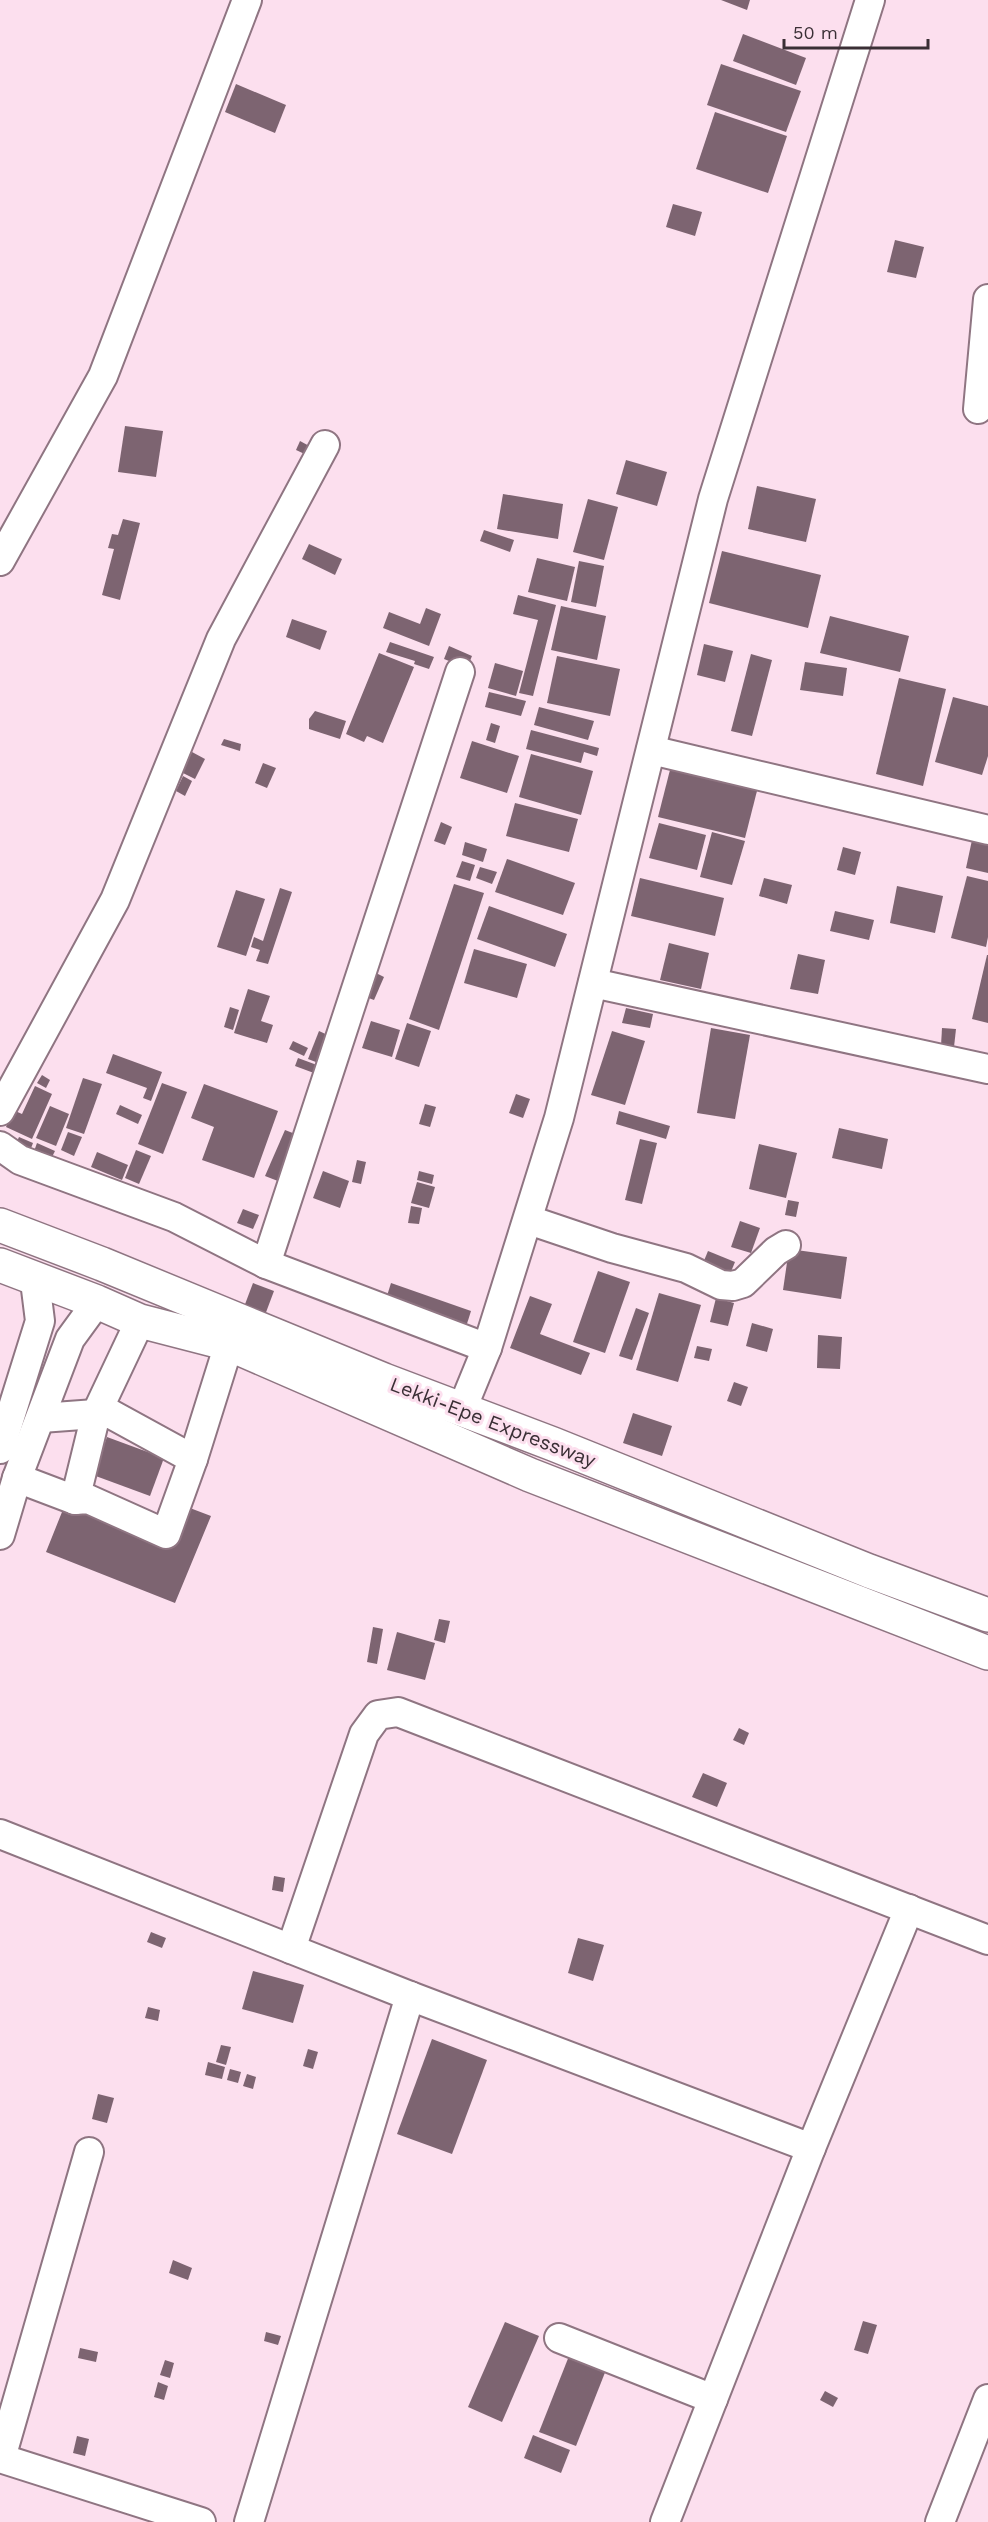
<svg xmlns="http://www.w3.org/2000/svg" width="988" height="2522" viewBox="0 0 988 2522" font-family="'Work Sans',sans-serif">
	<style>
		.building { fill: #7d6471 }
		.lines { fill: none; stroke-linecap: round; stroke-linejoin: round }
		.minor-casing { stroke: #8f7582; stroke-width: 32 }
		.highway-casing { stroke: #8f7582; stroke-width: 36 }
		.minor { stroke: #fff; stroke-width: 28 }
		.highway { stroke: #fff; stroke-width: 33 }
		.labels { text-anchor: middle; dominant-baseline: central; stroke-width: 6; stroke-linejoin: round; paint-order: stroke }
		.street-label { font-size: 20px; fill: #3a2f35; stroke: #fcdfee }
	</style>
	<rect width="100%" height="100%" fill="#fcdfee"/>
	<g class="building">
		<path d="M721,0H750L747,10Z"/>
		<path d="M743,34L806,58L796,85L733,61Z"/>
		<path d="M721,64L801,91L786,132L707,105Z"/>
		<path d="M236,84L286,105L275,133L225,112Z"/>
		<path d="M715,112L787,136L768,193L696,169Z"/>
		<path d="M673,204L702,212L695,236L666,227Z"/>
		<path d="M895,240L924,247L916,278L887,272Z"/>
		<path d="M125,426L163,431L156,477L118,472Z"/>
		<path d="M300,441L313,448L309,456L296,450Z"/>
		<path d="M626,460L667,472L657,506L616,494Z"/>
		<path d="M757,486L816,499L806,542L748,529Z"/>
		<path d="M503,494L563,504L558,539L497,529Z"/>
		<path d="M588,499L618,507L604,560L573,552Z"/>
		<path d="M123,519L140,523L120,600L102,595L114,549L108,548L112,534L118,535Z"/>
		<path d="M484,530L514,540L510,552L480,541Z"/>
		<path d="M309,544L342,559L335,575L302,559Z"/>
		<path d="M722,551L821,575L808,628L709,603Z"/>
		<path d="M537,558L575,567L567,601L528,592Z"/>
		<path d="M579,561L604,566L596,607L571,602Z"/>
		<path d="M518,595L556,605L533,696L519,693L538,620L513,614Z"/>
		<path d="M561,606L606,616L597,660L551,650Z"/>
		<path d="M426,608L441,614L429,646L383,628L389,612L420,624Z"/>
		<path d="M830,616L909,636L900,672L820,653Z"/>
		<path d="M292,619L327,631L320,650L286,637Z"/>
		<path d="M390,642L434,657L429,669L414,664L415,661L386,652Z"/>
		<path d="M704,644L733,651L725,682L697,675Z"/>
		<path d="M449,646L472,656L467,668L444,659Z"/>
		<path d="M379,653L414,667L383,743L367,736L364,742L346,734Z"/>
		<path d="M751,654L772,660L752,736L731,731Z"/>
		<path d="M557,656L620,669L610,716L547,703Z"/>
		<path d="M805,662L847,668L843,696L800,690Z"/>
		<path d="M495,663L523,671L516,696L488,688Z"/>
		<path d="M899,678L946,689L923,786L876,774Z"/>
		<path d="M489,692L526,701L521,716L485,707Z"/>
		<path d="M953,697L988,706V756L982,775L935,762Z"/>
		<path d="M539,707L594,721L588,740L534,725Z"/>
		<path d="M315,711L346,721L340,739L309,729V719Z"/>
		<path d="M491,723L500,726L495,743L486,740Z"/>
		<path d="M531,730L599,748L597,756L584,752L581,763L526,749Z"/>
		<path d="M224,739L241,744L240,751L221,745Z"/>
		<path d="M472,741L519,756L507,793L460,778Z"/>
		<path d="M192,752L205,759L195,779L181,772Z"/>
		<path d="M531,754L593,771L581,815L519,797Z"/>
		<path d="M263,763L276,768L267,788L255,783Z"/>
		<path d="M671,766L758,787L745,838L658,817Z"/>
		<path d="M183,776L192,781L185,796L176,791Z"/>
		<path d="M515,803L578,819L569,852L506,836Z"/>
		<path d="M441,822L452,827L445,845L434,841Z"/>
		<path d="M659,823L706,835L697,870L649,858Z"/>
		<path d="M712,832L745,841L732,885L700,877Z"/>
		<path d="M972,840L988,844V873L966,868Z"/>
		<path d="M465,842L487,849L483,862L462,855Z"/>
		<path d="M843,847L861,852L855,875L837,870Z"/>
		<path d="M507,859L575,883L563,915L495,892Z"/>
		<path d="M462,861L475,865L470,881L456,877Z"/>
		<path d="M480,867L497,872L492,884L476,878Z"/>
		<path d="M967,876L988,881V937L986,947L951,938Z"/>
		<path d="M640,878L724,898L715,936L631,916Z"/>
		<path d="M764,878L792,885L787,904L759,896Z"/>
		<path d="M454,884L484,893L439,1030L409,1019Z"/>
		<path d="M897,886L943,896L935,933L890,923Z"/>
		<path d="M280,888L292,892L268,964L256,961L260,950L251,947L254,937L263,941Z"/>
		<path d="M236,890L265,899L246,956L217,947Z"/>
		<path d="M489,906L567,934L555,967L477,939Z"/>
		<path d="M835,911L874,920L869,940L830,931Z"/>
		<path d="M669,943L709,953L701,989L660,980Z"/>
		<path d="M474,949L527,964L517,998L464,983Z"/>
		<path d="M798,954L825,960L818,994L790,989Z"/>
		<path d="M987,955H988V1023L972,1019Z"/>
		<path d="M376,973L384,977L374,1000L366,997Z"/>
		<path d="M248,989L270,996L261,1021L273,1025L267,1043L234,1033Z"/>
		<path d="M230,1007L239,1010L233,1030L224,1027Z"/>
		<path d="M626,1008L653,1014L650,1028L622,1023Z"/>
		<path d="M371,1021L400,1030L392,1057L362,1048Z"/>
		<path d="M407,1023L431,1031L419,1067L395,1059Z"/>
		<path d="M711,1028L750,1035L735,1119L697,1113Z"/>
		<path d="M942,1028L956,1029L954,1047L941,1046Z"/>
		<path d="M319,1031L332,1037L321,1064L308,1059Z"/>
		<path d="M612,1031L645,1041L625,1105L591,1095Z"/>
		<path d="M293,1041L308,1048L304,1056L289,1049Z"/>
		<path d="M113,1054L162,1072L151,1101L143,1098L147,1088L106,1073Z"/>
		<path d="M298,1058L325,1068L322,1076L295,1066Z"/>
		<path d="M42,1075L50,1080L46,1088L37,1083Z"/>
		<path d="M83,1078L102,1084L84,1134L66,1128Z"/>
		<path d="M162,1083L187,1092L163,1154L138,1144Z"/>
		<path d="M204,1084L278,1111L254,1178L202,1160L214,1127L191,1118Z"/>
		<path d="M35,1086L52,1094L32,1139L6,1127L13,1110L22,1114Z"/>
		<path d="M516,1094L530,1099L523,1118L509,1113Z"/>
		<path d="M425,1104L436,1107L430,1127L419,1124Z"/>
		<path d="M120,1105L142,1115L138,1124L116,1114Z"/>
		<path d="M50,1106L69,1114L56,1146L36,1138Z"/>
		<path d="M619,1111L670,1126L666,1139L616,1124Z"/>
		<path d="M839,1128L888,1139L882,1169L832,1158Z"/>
		<path d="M285,1130L303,1137L283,1183L265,1176Z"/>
		<path d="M68,1132L82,1137L74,1156L61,1150Z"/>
		<path d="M19,1137L33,1143L28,1156L13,1150Z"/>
		<path d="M640,1139L657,1143L642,1204L625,1200Z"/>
		<path d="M37,1143L55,1151L50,1161L33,1154Z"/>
		<path d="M759,1144L797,1153L786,1198L749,1189Z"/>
		<path d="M136,1150L151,1156L139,1184L125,1178Z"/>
		<path d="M97,1152L128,1165L122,1180L91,1167Z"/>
		<path d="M357,1160L366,1162L361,1184L352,1182Z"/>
		<path d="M323,1171L349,1181L340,1208L313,1198Z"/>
		<path d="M419,1171L434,1175L432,1184L417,1180Z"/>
		<path d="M417,1182L435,1187L429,1208L411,1203Z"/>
		<path d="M788,1200L799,1202L796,1217L785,1215Z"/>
		<path d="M411,1206L422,1208L419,1224L408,1223Z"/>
		<path d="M243,1209L259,1215L253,1229L237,1223Z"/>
		<path d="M740,1221L760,1228L751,1253L731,1247Z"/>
		<path d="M789,1249L847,1257L841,1299L783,1290Z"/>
		<path d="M708,1251L735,1262L728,1279L701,1268Z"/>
		<path d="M598,1271L630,1282L605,1353L573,1342Z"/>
		<path d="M253,1283L274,1291L265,1315L244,1307Z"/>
		<path d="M391,1283L471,1311L465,1330L385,1302Z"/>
		<path d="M659,1293L701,1305L678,1382L636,1370Z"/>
		<path d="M530,1296L552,1304L540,1334L590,1353L581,1375L510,1348Z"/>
		<path d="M716,1298L734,1303L728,1326L710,1322Z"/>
		<path d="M636,1308L649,1313L632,1360L619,1356Z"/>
		<path d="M752,1323L773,1329L767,1352L746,1346Z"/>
		<path d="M818,1335L842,1337L840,1369L817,1368Z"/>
		<path d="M697,1346L712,1349L709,1361L694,1358Z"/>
		<path d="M734,1382L748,1387L741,1406L727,1401Z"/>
		<path d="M633,1413L672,1426L662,1456L623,1443Z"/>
		<path d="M107,1437L164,1458L150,1496L93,1475Z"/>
		<path d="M66,1502L167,1543L182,1505L211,1516L175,1603L46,1552Z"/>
		<path d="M439,1619L450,1621L445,1643L434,1640Z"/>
		<path d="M373,1627L383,1629L377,1664L367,1662Z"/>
		<path d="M397,1632L435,1643L425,1680L387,1670Z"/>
		<path d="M739,1728L749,1733L744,1745L733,1740Z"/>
		<path d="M703,1773L727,1783L717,1807L692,1797Z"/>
		<path d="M274,1876L285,1878L283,1892L272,1890Z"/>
		<path d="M151,1932L166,1938L162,1948L147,1942Z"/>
		<path d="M578,1938L604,1945L593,1981L568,1973Z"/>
		<path d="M253,1971L304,1985L293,2023L242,2009Z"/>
		<path d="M148,2007L160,2010L158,2021L145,2018Z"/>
		<path d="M432,2039L487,2060L452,2154L397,2134Z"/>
		<path d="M221,2045L231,2047L226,2065L216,2062Z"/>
		<path d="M308,2049L318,2052L313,2069L303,2066Z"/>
		<path d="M208,2062L225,2067L222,2079L205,2075Z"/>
		<path d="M230,2069L241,2072L238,2083L227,2080Z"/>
		<path d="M247,2074L256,2077L253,2089L243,2086Z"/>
		<path d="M98,2094L114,2098L107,2123L92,2119Z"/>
		<path d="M173,2260L192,2268L188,2280L169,2273Z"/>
		<path d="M863,2321L877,2325L868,2354L854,2350Z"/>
		<path d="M505,2322L539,2336L502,2422L468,2407Z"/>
		<path d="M266,2332L281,2336L278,2345L264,2341Z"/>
		<path d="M80,2348L98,2352L96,2362L78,2358Z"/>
		<path d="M569,2356L606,2370L576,2446L539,2432Z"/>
		<path d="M165,2360L174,2363L170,2378L160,2375Z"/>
		<path d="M158,2382L168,2386L164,2400L154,2397Z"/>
		<path d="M825,2391L838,2398L833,2407L820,2400Z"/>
		<path d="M533,2435L570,2450L561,2473L524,2458Z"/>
		<path d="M77,2436L89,2439L85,2456L73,2453Z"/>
	</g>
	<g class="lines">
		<defs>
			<g id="minor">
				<path d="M978,409L988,299"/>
				<path d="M0,561L103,376L247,0"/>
				<path d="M651,750L988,830"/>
				<path d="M593,983L988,1069"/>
				<path d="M0,1111L115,900L221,639L325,445"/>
				<path d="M0,1146L20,1160L174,1217L266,1264L487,1348"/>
				<path d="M529,1220L612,1248L686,1268L721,1285L733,1286L743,1283L776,1251L786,1245"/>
				<path d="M266,1264L460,672"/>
				<path d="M462,1409L487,1348L559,1118L713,499L870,0"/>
				<path d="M41,1418L109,1413L193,1459"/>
				<path d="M0,1449L40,1321L35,1281"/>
				<path d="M17,1478L75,1500L88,1499L166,1534L193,1459L229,1344"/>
				<path d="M75,1500L96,1414L140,1321"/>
				<path d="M0,1535L17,1478L70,1339L97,1302"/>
				<path d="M0,1834L410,1996L811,2148"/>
				<path d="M291,1949L364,1734L378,1715L398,1712L988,1940"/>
				<path d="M559,2338L713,2399"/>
				<path d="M0,2458L201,2522"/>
				<path d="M1,2458L89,2152"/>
				<path d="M249,2522L410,1996"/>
				<path d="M665,2522L811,2148L909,1909"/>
				<path d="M940,2522L988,2399"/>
			</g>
			<g id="highway">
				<path d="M0,1225L102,1264L384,1380L553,1444L869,1571L988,1615"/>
				<path d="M0,1265L97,1302L140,1321L229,1344L530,1475L988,1653"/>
			</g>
		</defs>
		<use href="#minor" class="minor-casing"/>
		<use href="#highway" class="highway-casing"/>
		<use href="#minor" class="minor"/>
		<use href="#highway" class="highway"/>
	</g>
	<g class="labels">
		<g class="street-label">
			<text transform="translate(493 1422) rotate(21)">Lekki-Epe Expressway</text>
		</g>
	</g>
	<path d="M784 39v9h144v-9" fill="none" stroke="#3a2f35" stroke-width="3"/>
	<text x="793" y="39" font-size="18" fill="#3a2f35" stroke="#fcdfee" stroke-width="4.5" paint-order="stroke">50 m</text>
</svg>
